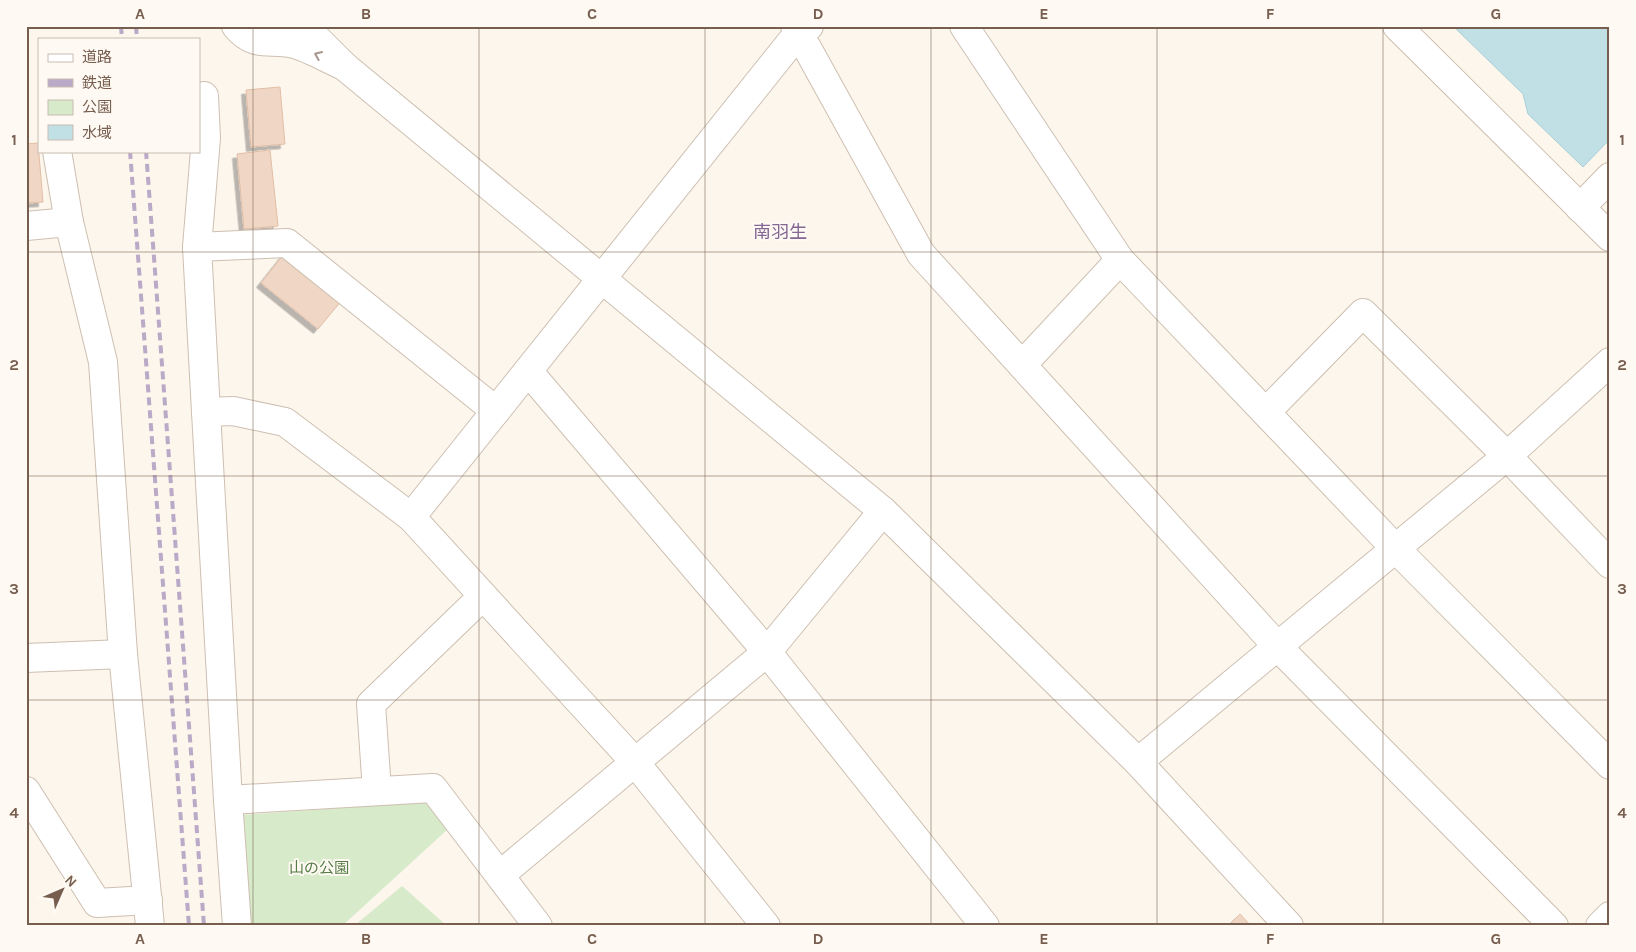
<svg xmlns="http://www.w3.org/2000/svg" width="1636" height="952" viewBox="0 0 1636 952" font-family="Karla,'Noto Sans JP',sans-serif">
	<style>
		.green { fill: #d7eaca }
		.water { fill: #c1e0e6; stroke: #a7cfd7 }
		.building { fill: #f0d7c5; stroke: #e2bea6; filter: url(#shadow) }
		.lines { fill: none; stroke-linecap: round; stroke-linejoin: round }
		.minor-casing { stroke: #cebfb1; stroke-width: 30 }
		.minor { stroke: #fff; stroke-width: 28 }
		.rail { stroke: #baa9c7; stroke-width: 4; stroke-dasharray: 8 5; stroke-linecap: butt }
		.oneway { stroke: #a7968d }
		.grid { fill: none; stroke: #775e4f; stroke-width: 1; stroke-opacity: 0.55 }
		.labels { text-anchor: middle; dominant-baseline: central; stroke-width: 4; stroke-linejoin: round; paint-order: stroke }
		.park-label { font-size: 15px; fill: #567c47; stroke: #fefaf3 }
		.quarter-label { font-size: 18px; fill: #846792; stroke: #fefaf3 }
		.neatline { fill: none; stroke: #775e4f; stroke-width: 2 }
		.grid-label { font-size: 16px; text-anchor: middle; font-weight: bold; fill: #775e4f }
	</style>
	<defs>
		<filter id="shadow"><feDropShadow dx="-4.5" dy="4.5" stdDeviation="0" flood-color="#0004"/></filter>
	</defs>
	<rect width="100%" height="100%" fill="#fcf6ec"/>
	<g class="green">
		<path d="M427,802L448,829L342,926H248L240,815Z"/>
		<path d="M402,886L447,926H354Z"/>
	</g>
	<path class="water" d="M1453,26H1610V139L1583,167L1528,114L1523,94Z"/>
	<g class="building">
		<path d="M280,87L285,144L251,147L246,90Z"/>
		<path d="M38,143L43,202L26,203V144Z"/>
		<path d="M270,150L278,226L244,229L237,154Z"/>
		<path d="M284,254L342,300L318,329L261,283Z"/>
		<path d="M1240,914L1251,926H1228Z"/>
	</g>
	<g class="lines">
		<defs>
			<g id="minor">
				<path d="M236,26C255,49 270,38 294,44C307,47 330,60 344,66L304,26"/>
				<path d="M795,26L921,254L1278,647L1554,926"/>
				<path d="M964,26L1120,260L1395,548L1610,765"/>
				<path d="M1397,26L1610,237"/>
				<path d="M344,66L883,511L1138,762L1289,926"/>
				<path d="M57,151L69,222L103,362L123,654L150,926"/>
				<path d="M1580,208L1610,177"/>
				<path d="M26,226L69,222"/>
				<path d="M197,247L206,138L204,96"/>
				<path d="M1022,365L1120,260"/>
				<path d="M528,371L767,652L985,926"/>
				<path d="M206,412L197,247L287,243L496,411"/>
				<path d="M1266,412L1363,313L1507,456L1610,564"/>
				<path d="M411,517L799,32L809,26"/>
				<path d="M26,658L123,654"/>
				<path d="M1138,762L1507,456L1610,362"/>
				<path d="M26,791L97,903L148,900"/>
				<path d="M377,791L371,704L483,596"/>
				<path d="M228,800L433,788L538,926"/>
				<path d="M500,875L767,652L883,511"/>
				<path d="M237,926L228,800L206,412L233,411L285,422L411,517L634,761L766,926"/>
				<path d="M1600,926L1610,916"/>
			</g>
		</defs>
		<use href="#minor" class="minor-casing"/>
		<use href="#minor" class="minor"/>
		<g class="rail">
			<path d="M121,26L122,39"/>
			<path d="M136,26L137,39"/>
			<path d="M130,151L189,926"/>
			<path d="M146,151L204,926"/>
		</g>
	</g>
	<defs><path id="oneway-chevron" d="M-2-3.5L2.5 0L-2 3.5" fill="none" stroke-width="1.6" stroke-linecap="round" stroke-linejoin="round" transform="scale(1.25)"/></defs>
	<use class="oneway" href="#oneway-chevron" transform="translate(318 55) rotate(-157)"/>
	<path class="grid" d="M253,26V926M479,26V926M705,26V926M931,26V926M1157,26V926M1383,26V926M26,252H1610M26,476H1610M26,700H1610"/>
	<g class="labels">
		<g class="park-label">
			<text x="319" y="868">山の公園</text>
		</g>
		<g class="quarter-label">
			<text x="780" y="232">南羽生</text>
		</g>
	</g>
	<rect width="1636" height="952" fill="none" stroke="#fefaf3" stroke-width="55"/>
	<rect x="38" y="38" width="162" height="115" fill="#fefaf3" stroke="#c8bcb1"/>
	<rect x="48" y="54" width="25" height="8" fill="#ffffff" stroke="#c8bcb1"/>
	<text x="82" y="62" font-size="15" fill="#775e4f">道路</text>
	<rect x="48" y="79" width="25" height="8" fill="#baa9c7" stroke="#c8bcb1"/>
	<text x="82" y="88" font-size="15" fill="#775e4f">鉄道</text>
	<rect x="48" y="100" width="25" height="15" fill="#d7eaca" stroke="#c8bcb1"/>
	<text x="82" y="112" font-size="15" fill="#775e4f">公園</text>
	<rect x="48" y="125" width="25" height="15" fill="#c1e0e6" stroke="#c8bcb1"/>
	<text x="82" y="138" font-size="15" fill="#775e4f">水域</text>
	<g transform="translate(62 890) rotate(45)" stroke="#fefaf3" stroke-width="4" paint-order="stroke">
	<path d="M0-4L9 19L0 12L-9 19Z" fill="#775e4f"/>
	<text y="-8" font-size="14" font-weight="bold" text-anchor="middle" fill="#775e4f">N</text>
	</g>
	<rect x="28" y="28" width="1580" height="896" class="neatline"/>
	<g class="grid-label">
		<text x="140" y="19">A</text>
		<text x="366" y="19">B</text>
		<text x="592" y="19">C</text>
		<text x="818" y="19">D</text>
		<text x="1044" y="19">E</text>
		<text x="1270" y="19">F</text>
		<text x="1496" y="19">G</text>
		<text x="14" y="145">1</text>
		<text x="1622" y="145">1</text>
		<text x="14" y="370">2</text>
		<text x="1622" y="370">2</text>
		<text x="14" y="594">3</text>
		<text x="1622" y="594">3</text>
		<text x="14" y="818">4</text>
		<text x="1622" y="818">4</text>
		<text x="140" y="944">A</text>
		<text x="366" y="944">B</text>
		<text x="592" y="944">C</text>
		<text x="818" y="944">D</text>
		<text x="1044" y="944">E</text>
		<text x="1270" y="944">F</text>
		<text x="1496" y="944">G</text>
	</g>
</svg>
